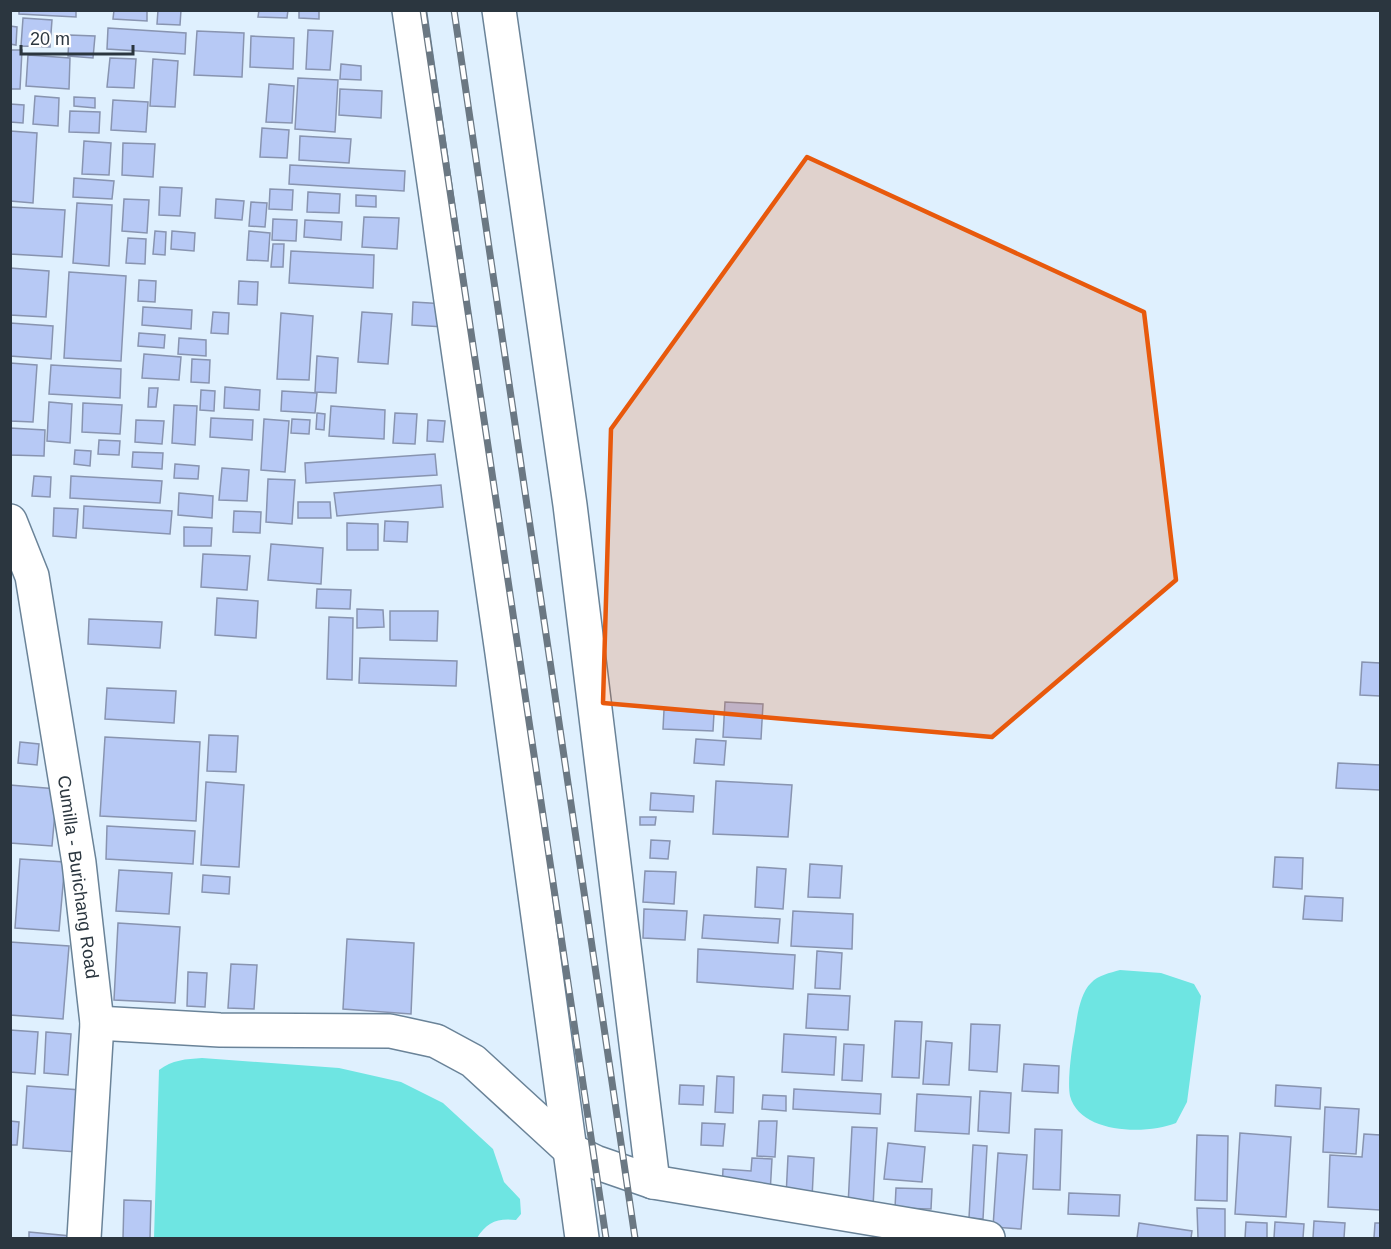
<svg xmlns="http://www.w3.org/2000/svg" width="1391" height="1249" viewBox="0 0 1391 1249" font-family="Arial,sans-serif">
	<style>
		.water { fill: #6ee5e2 }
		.building { fill: #b7c9f5; stroke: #8894b0; stroke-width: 1.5 }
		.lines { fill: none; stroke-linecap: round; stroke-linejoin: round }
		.minor-casing { stroke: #6a8398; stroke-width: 36 }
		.major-casing { stroke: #6a8398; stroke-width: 36 }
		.minor { stroke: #fff; stroke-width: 33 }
		.major { stroke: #fff; stroke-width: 33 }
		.rail-casing { stroke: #6b7883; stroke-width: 7 }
		.rail { stroke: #fff; stroke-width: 4.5; stroke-dasharray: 14; stroke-linecap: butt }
		.marked { fill: #e8590c; fill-opacity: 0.2; stroke: #e8590c; stroke-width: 4.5; stroke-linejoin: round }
		.labels { text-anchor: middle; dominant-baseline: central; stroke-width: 5; stroke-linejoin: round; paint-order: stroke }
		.street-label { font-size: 18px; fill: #2b363f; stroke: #fff }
	</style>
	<rect width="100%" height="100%" fill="#dff0fe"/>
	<g class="water">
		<path d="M1120,970L1161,973L1194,984L1201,996L1187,1102L1176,1123C1146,1135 1080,1134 1070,1096C1067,1081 1072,1046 1075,1031C1077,1017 1080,993 1091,983C1098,975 1110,973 1120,970Z"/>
		<path d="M202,1058L339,1068L401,1082L443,1103L493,1149L504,1182L520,1199L521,1214L516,1220C497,1218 487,1222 477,1238H154L159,1070C172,1060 186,1059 202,1058Z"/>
	</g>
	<g class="building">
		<path d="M19,10H76V17L19,14Z"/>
		<path d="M114,10H147V21L113,19Z"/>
		<path d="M158,10H181L180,25L157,24Z"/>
		<path d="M259,10H288L287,18L258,17Z"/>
		<path d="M299,10H319V19L299,18Z"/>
		<path d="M23,18L52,20L50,47L21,46Z"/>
		<path d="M10,26L17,27L16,45L10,44Z"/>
		<path d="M108,28L186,33L185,54L107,49Z"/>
		<path d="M308,30L333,31L330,70L306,69Z"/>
		<path d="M197,31L244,33L242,77L194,75Z"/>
		<path d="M69,35L95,36L93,58L68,56Z"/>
		<path d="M251,36L294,38L293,69L250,67Z"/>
		<path d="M10,50H22L20,89H10Z"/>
		<path d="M28,55L70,58L69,89L26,86Z"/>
		<path d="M110,58L136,59L134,88L107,87Z"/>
		<path d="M153,59L178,61L175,107L150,106Z"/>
		<path d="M341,64L361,66V80L340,79Z"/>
		<path d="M298,78L338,80L335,132L295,129Z"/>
		<path d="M269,84L294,86L292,123L266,122Z"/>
		<path d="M340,89L382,91L381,118L339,115Z"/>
		<path d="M35,96L59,98L58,126L33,124Z"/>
		<path d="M74,97L95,98V108L74,106Z"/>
		<path d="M113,100L148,102L146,132L111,130Z"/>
		<path d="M10,104L24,105L23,123L10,122Z"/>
		<path d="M70,111L100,112L99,133L69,132Z"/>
		<path d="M262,128L289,130L287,158L260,157Z"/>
		<path d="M10,131L37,133L33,203L10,201Z"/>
		<path d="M300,136L351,139L349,163L299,160Z"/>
		<path d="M84,141L111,143L109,175L82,174Z"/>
		<path d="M123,143L155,144L153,177L122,175Z"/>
		<path d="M290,165L405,171L404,191L289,184Z"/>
		<path d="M74,178L114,181L112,199L73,197Z"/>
		<path d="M160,187L182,188L180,216L159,215Z"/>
		<path d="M270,189L293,190L292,210L269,209Z"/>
		<path d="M308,192L340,194L339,213L307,212Z"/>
		<path d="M356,195L376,196V207L356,206Z"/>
		<path d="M124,199L149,200L147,233L122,231Z"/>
		<path d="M216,199L244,201L242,220L215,218Z"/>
		<path d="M251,202L267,203L265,227L249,226Z"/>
		<path d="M77,203L112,205L109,266L73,263Z"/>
		<path d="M10,207L65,210L62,257L10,254Z"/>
		<path d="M364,217L399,218L397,249L362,247Z"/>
		<path d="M273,219L297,220L296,241L272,240Z"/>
		<path d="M305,220L342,222L341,240L304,237Z"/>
		<path d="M155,231L166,232L165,255L153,254Z"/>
		<path d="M172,231L195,233L194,251L171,249Z"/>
		<path d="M249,231L270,233L268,261L247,260Z"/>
		<path d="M128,238L146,239L145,264L126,263Z"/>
		<path d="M273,244H284L283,267H271Z"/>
		<path d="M291,251L374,255L373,288L289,283Z"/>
		<path d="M10,268L49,271L46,317L10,315Z"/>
		<path d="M69,272L126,276L121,361L64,358Z"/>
		<path d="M139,280L156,281L155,302L138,301Z"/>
		<path d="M239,281L258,282L257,305L238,304Z"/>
		<path d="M413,302L446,304L444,327L412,325Z"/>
		<path d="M143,307L192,310L191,329L142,325Z"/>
		<path d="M213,312L229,313L228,334L211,333Z"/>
		<path d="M362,312L392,314L388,364L358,362Z"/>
		<path d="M281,313L313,316L309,380L277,379Z"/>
		<path d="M10,323L53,326L51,359L10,356Z"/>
		<path d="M139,333L165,335L164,348L138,346Z"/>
		<path d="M179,338L206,340V356L178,354Z"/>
		<path d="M144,354L181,357L179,380L142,378Z"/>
		<path d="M317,356L338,358L336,393L315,392Z"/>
		<path d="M192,359L210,360L209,383L191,382Z"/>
		<path d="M10,363L37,365L33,422L10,421Z"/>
		<path d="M51,365L121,369L120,398L49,394Z"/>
		<path d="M225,387L260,390L259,410L224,408Z"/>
		<path d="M149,388H158L156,407H148Z"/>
		<path d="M201,390L215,391L214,411L200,410Z"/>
		<path d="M282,391L317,393L315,413L281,411Z"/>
		<path d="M49,402L72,404L70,443L47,441Z"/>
		<path d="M83,403L122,405L120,434L82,432Z"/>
		<path d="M174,405L197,406L195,445L172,443Z"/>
		<path d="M331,406L385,410L384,439L329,436Z"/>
		<path d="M317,413L325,414L324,430L316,429Z"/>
		<path d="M395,413L417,414L415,444L393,443Z"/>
		<path d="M211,418L253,420L252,440L210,437Z"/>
		<path d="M264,419L289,421L285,472L261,470Z"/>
		<path d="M292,419L310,420L309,434L291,433Z"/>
		<path d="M136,420L164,421L162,444L135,442Z"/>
		<path d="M428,420L445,421L443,442L427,441Z"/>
		<path d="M10,428L45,430L44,456L10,455Z"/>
		<path d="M99,440L120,441L119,455L98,454Z"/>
		<path d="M75,450L91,451L90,466L74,464Z"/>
		<path d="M133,452L163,453L162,469L132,467Z"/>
		<path d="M435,454L437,475L306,483L305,463Z"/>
		<path d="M175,464L199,466L198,479L174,478Z"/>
		<path d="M222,468L249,470L247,501L219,500Z"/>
		<path d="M34,476L51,477L50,497L32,496Z"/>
		<path d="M71,476L162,481L160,503L70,498Z"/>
		<path d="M268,479L295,480L292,524L266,522Z"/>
		<path d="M441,485L443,507L337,516L334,493Z"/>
		<path d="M179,493L213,496L212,518L178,515Z"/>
		<path d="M298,502H330L331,518H298Z"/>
		<path d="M84,506L172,511L170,534L83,528Z"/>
		<path d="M54,508L78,509L76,538L53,536Z"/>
		<path d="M234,511L261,512L260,533L233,532Z"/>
		<path d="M385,521L408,522L407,542L384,541Z"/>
		<path d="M347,523L378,524V550H347Z"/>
		<path d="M184,527L212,528L211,546H184Z"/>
		<path d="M271,544L323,548L321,584L268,580Z"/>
		<path d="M203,554L250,556L247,590L201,587Z"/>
		<path d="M317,589L351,590L350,609L316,608Z"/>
		<path d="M217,598L258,601L256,638L215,635Z"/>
		<path d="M357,609L383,610L384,627L357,628Z"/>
		<path d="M390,611H438L437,641L390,640Z"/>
		<path d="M329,617L353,618L352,680L327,679Z"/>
		<path d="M89,619L162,622L160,648L88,644Z"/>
		<path d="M360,658L457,661L456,686L359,683Z"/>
		<path d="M1362,662L1380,663V696L1360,695Z"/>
		<path d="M107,688L176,691L174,723L105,719Z"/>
		<path d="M725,702L763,704L761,739L723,737Z"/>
		<path d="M664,710L714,713L713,731L663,729Z"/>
		<path d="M209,735L238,736L236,772L207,771Z"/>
		<path d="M105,737L200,742L196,821L100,816Z"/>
		<path d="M696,739L726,741L724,765L694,763Z"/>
		<path d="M20,742L39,744L37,765L18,763Z"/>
		<path d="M1338,763L1380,765V790L1336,788Z"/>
		<path d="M716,781L792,785L788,837L713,834Z"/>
		<path d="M206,782L244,785L239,867L201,865Z"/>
		<path d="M10,785L57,789L52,846L10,843Z"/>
		<path d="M651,793L694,796L693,812L650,810Z"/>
		<path d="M640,817H656L655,825H640Z"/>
		<path d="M107,826L195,831L193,864L106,859Z"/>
		<path d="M651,840L670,841L668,859L650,858Z"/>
		<path d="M1275,857L1303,858L1302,889L1273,887Z"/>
		<path d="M20,859L65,862L59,931L15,928Z"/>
		<path d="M810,864L842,866L840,898L808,897Z"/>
		<path d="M757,867L786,869L783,909L755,907Z"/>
		<path d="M119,870L172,873L169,914L116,911Z"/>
		<path d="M645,871L676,872L674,904L643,902Z"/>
		<path d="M203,875L230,877L229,894L202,892Z"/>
		<path d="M1305,896L1343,898L1342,921L1303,919Z"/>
		<path d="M644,909L687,911L685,940L643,938Z"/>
		<path d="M793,911L853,914L852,949L791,946Z"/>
		<path d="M704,915L780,919L778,943L702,938Z"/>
		<path d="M118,923L180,927L175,1003L114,1000Z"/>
		<path d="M347,939L414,943L411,1014L343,1009Z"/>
		<path d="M10,942L69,946L63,1019L10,1015Z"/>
		<path d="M698,949L795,955L793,989L697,982Z"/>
		<path d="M817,951L842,953L840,989L815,988Z"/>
		<path d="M231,964L257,965L254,1009L228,1008Z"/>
		<path d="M188,972L207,973L205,1007L187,1006Z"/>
		<path d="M808,994L850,996L848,1030L806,1028Z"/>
		<path d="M895,1021L922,1022L919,1078L892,1077Z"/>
		<path d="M971,1024L1000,1025L997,1072L969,1070Z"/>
		<path d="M10,1030L38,1032L35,1074L10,1072Z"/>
		<path d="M46,1032L71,1034L68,1075L44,1073Z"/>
		<path d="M784,1034L836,1037L834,1075L782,1072Z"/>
		<path d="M926,1041L952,1043L949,1085L923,1084Z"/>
		<path d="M844,1044L864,1045L862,1081L842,1080Z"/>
		<path d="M1024,1064L1059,1066L1058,1093L1022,1091Z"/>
		<path d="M717,1076L734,1077L733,1113L715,1112Z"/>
		<path d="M680,1085L704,1086L703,1105L679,1104Z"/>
		<path d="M1276,1085L1321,1088L1320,1109L1275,1106Z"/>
		<path d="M27,1086L81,1090L77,1152L23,1148Z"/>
		<path d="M794,1089L881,1094L880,1114L793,1109Z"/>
		<path d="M980,1091L1011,1093L1009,1133L978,1131Z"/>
		<path d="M917,1094L971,1097L969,1134L915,1131Z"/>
		<path d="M763,1095L786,1096V1111L762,1109Z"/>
		<path d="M1325,1107L1359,1109L1356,1154L1323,1152Z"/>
		<path d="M10,1121L19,1122L17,1145H10Z"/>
		<path d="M759,1121H777L775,1157L757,1156Z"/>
		<path d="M702,1123L725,1124L723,1146L701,1145Z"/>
		<path d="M852,1127L877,1128L873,1207L848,1206Z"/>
		<path d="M1035,1129L1062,1130L1060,1190L1033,1189Z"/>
		<path d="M1240,1133L1291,1137L1286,1217L1235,1214Z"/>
		<path d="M1364,1134L1380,1135V1210L1328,1207L1330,1155L1362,1157Z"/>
		<path d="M1197,1135L1228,1136L1227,1201L1195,1200Z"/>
		<path d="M888,1143L925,1147L922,1182L884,1179Z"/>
		<path d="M973,1145L987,1146L983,1219L969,1218Z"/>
		<path d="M998,1153L1027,1155L1021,1229L993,1227Z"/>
		<path d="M788,1156L814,1158L812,1198L786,1197Z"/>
		<path d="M752,1158L772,1159L770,1194L722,1190L723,1169L751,1171Z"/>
		<path d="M896,1188L932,1189L931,1209L895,1208Z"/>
		<path d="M1069,1193L1120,1195L1119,1216L1068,1214Z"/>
		<path d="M124,1200L151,1201L150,1238H123Z"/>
		<path d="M1197,1208L1225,1209V1238H1198Z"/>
		<path d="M1314,1221L1345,1223L1344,1238H1313Z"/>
		<path d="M1246,1222L1267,1223V1238H1245Z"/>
		<path d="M1275,1222L1304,1224L1303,1238H1274Z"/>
		<path d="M1139,1223L1192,1231L1191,1238H1137Z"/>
		<path d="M1375,1223H1380V1238H1374Z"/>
		<path d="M29,1232L71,1236V1238H29Z"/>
	</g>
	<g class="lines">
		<defs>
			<g id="minor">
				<path d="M409,10L502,653L582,1238"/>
				<path d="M499,10L570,505L653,1182"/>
				<path d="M97,1023L220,1030L390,1031L436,1041L473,1061L570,1150L595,1162L653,1182L988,1238"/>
			</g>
			<path id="major" d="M10,521L32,576L79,863L97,1023L84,1238"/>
		</defs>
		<use href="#minor" class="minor-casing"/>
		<use href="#major" class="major-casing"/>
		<use href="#minor" class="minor"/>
		<use href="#major" class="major"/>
		<defs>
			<g id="rail">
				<path d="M423,10L606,1238"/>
				<path d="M454,10L635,1238"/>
			</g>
		</defs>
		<use href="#rail" class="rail-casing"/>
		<use href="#rail" class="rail"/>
	</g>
	<path class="marked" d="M807,157L1144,312L1176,580L992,737L603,703L611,429Z"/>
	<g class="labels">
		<g class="street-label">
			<text transform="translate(78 877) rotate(82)">Cumilla - Burichang Road</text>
		</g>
	</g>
	<rect width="1391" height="1249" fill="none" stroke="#2b363f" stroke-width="24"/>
	<path d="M21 45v9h112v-9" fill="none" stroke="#2b363f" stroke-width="3"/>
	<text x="30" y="45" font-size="18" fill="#2b363f" stroke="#ffffff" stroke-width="4.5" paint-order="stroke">20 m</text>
</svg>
